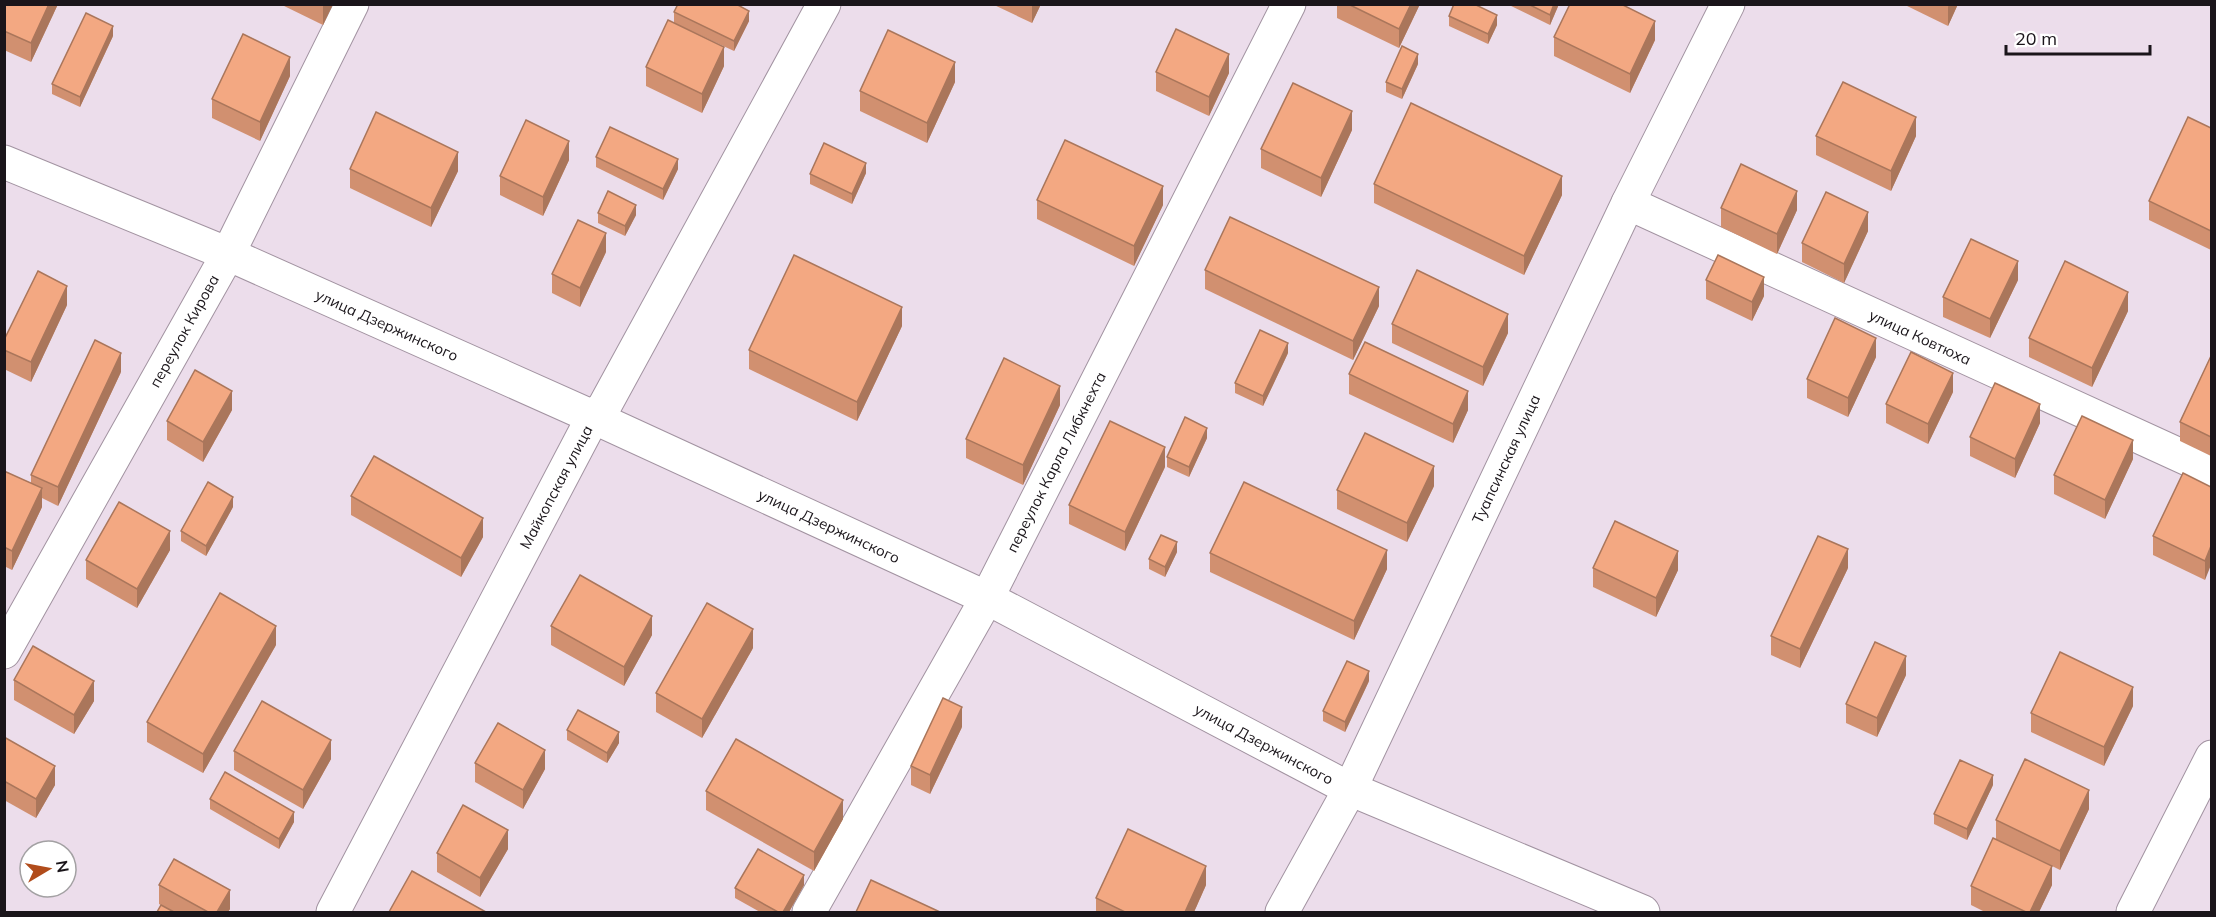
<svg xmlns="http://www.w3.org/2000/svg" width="2216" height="917" viewBox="0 0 2216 917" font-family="Mulish,sans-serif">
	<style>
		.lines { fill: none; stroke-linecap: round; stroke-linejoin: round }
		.minor-casing { stroke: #a293a1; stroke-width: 35 }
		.minor { stroke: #fff; stroke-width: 33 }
		.wall { fill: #d19070 }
		.shaded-wall { fill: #aa765b }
		.building { fill: #f3a882; stroke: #aa765b; stroke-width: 1.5 }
		.labels { text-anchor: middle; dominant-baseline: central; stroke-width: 4.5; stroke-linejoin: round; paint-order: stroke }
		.street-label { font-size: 15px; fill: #1a151a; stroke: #fff }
	</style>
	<rect width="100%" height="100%" fill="#ecddeb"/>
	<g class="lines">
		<defs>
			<g id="minor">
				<path d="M4,162L228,254L593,417L987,598L1350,789L1643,912"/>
				<path d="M1628,203L2212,470"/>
				<path d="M4,652L228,254L352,4"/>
				<path d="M333,912L593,417L604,407L824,4"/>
				<path d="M809,912L987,598L1289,4"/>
				<path d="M1282,912L1350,789L1628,203L1728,4"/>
				<path d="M2133,912L2212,757"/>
			</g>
		</defs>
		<use href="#minor" class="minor-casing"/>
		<use href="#minor" class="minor"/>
	</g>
	<g class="wall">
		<path d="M4,4H58L31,62L4,50Z"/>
		<path d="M280,4H333L323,25Z"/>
		<path d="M992,4H1041L1032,23Z"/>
		<path d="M1337,4H1420L1399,48L1337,18Z"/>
		<path d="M1507,4H1559L1550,25Z"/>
		<path d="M1903,4H1958L1948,26Z"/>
		<path d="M674,12L749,21L734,51L674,23Z"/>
		<path d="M1449,16L1497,25L1488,44L1449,26Z"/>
		<path d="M113,36L80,107L52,94V84Z"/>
		<path d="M1554,37L1655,40L1630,93L1554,56Z"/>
		<path d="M1418,64L1402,99L1386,92V82Z"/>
		<path d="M724,66L702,113L646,86V67Z"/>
		<path d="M1156,72L1229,73L1209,116L1156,91Z"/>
		<path d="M290,76L260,141L212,118V99Z"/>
		<path d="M955,82L927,143L860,111V91Z"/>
		<path d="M2211,128V250L2149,220V201Z"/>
		<path d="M1352,130L1321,197L1261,168V149Z"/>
		<path d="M1816,136H1916L1891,191L1816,155Z"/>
		<path d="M596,157L678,169L663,200L596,167Z"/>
		<path d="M569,160L543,216L500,195V176Z"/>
		<path d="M350,169L458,171L431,227L350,188Z"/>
		<path d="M866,173L852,204L810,184V174Z"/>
		<path d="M1374,184L1562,195L1524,275L1374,203Z"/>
		<path d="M1037,200L1163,205L1134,266L1037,219Z"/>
		<path d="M1721,208L1797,210L1777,254L1721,227Z"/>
		<path d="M598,213L636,215L625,236L598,223Z"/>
		<path d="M1868,231L1844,283L1802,262V243Z"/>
		<path d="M606,252L580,307L552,293V274Z"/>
		<path d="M1205,270L1379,306L1353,360L1205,289Z"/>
		<path d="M1706,280L1764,296L1752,321L1706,299Z"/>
		<path d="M2018,280L1990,338L1943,317V297Z"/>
		<path d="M67,305L31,382L4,369V340Z"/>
		<path d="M2128,311L2092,387L2029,357V338Z"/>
		<path d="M1392,324L1508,333L1483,386L1392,343Z"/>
		<path d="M902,326L857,421L749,369V350Z"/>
		<path d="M1288,353L1263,406L1235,393V383Z"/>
		<path d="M2211,356V456L2180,441V422Z"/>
		<path d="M1876,357L1848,417L1807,398V379Z"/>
		<path d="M121,372L58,506L42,498V507L12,570L4,566V471L31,483V475Z"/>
		<path d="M1349,374L1468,410L1453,443L1349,394Z"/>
		<path d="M1953,392L1928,444L1886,423V404Z"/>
		<path d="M1060,405L1023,485L966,458V439Z"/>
		<path d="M232,410L203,462L167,440V421Z"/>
		<path d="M2040,423L2015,478L1970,456V437Z"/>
		<path d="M1207,438L1189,477L1167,467V457Z"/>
		<path d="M2133,459L2105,519L2054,494V475Z"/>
		<path d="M1165,467L1125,551L1069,524V505Z"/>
		<path d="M1434,486L1407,542L1337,509V490Z"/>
		<path d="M2211,487L2205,580L2153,555V536Z"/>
		<path d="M351,496L483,537L461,577L351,515Z"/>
		<path d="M233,507L206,556L181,541V531Z"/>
		<path d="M170,550L137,608L86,579V560Z"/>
		<path d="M1177,552L1165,577L1149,569V559Z"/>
		<path d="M1210,553L1387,569L1354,640L1210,572Z"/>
		<path d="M1593,568L1678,570L1656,617L1593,587Z"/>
		<path d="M1848,568L1800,668L1771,655V636Z"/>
		<path d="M551,626L652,635L624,686L551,645Z"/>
		<path d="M276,645L203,773L147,742V722Z"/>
		<path d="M753,648L702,738L656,712V693Z"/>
		<path d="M1906,675L1877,737L1846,723V704Z"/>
		<path d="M14,680L94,701L74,734L14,700Z"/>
		<path d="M1369,681L1345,732L1323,721V711Z"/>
		<path d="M2133,706L2104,766L2031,732V713Z"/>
		<path d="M962,727L930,794L911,785V766Z"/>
		<path d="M567,730L619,743L607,763L567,740Z"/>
		<path d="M4,737L55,785L36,818L4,800Z"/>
		<path d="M234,751L331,759L303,809L234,770Z"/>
		<path d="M475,763L545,769L523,809L475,782Z"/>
		<path d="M1993,785L1967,840L1934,824V814Z"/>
		<path d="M706,791L843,819L814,871L706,810Z"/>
		<path d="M210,799L294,822L279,849L210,809Z"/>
		<path d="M2089,809L2060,870L2052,866V885L2039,912H1985L1971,905V886L1996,840V820Z"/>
		<path d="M508,849L480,897L437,872V853Z"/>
		<path d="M159,885L230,909L228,912H157L161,905L159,904Z"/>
		<path d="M804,885L789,912H760L735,898V888Z"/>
		<path d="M1206,885L1194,912H1096V898Z"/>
	</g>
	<g class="shaded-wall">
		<path d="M49,4H58L31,62V43Z"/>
		<path d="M324,4H333L323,25V6Z"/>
		<path d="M1032,4H1041L1032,23Z"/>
		<path d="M1411,4H1420L1399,48V29Z"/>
		<path d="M1554,4H1559L1550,25V15Z"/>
		<path d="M1949,4H1958L1948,26V7Z"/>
		<path d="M749,11V21L734,51V41Z"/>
		<path d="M1497,15V25L1488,44V34Z"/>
		<path d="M1655,21V40L1630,93V74Z"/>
		<path d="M113,26V36L80,107V97Z"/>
		<path d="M724,47V66L702,113V94Z"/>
		<path d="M1229,54V73L1209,116V97Z"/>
		<path d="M1418,54V64L1402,99V89Z"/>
		<path d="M290,57V76L260,141V122Z"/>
		<path d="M955,62V82L927,143V123Z"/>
		<path d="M1352,111V130L1321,197V178Z"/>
		<path d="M1916,117V136L1891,191V171Z"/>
		<path d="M569,141V160L543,216V197Z"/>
		<path d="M458,152V171L431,227V208Z"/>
		<path d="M678,159V169L663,200V189Z"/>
		<path d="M866,163V173L852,204V194Z"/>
		<path d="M1562,176V195L1524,275V256Z"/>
		<path d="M1163,186V205L1134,266V246Z"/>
		<path d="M1797,191V210L1777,254V234Z"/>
		<path d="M636,205V215L625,236V226Z"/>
		<path d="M1868,212V231L1844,283V264Z"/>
		<path d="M606,233V252L580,307V288Z"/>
		<path d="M2018,261V280L1990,338V319Z"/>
		<path d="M1764,277V296L1752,321V302Z"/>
		<path d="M67,286V305L31,382V362Z"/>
		<path d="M1379,287V306L1353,360V341Z"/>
		<path d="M2128,292V311L2092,387V368Z"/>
		<path d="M902,307V326L857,421V402Z"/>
		<path d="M1508,314V333L1483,386V367Z"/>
		<path d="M1876,338V357L1848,417V398Z"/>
		<path d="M1288,343V353L1263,406V396Z"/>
		<path d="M121,353V372L58,506V487Z"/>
		<path d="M1953,373V392L1928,444V424Z"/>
		<path d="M1060,386V405L1023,485V465Z"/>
		<path d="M232,391V410L203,462V442Z"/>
		<path d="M1468,391V410L1453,443V424Z"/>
		<path d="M2040,404V423L2015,478V459Z"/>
		<path d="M1207,428V438L1189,477V467Z"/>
		<path d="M2133,440V459L2105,519V500Z"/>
		<path d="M1165,447V467L1125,551V532Z"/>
		<path d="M1434,466V486L1407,542V523Z"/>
		<path d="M42,488V507L12,570V551Z"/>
		<path d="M233,497V507L206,556V546Z"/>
		<path d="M483,518V537L461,577V558Z"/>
		<path d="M170,531V550L137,608V589Z"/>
		<path d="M1177,542V552L1165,577V567Z"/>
		<path d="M2211,546V565L2205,580V561Z"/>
		<path d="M1848,549V568L1800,668V649Z"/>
		<path d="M1387,550V569L1354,640V621Z"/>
		<path d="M1678,551V570L1656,617V598Z"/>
		<path d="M652,616V635L624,686V667Z"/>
		<path d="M276,626V645L203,773V754Z"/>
		<path d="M753,629V648L702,738V719Z"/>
		<path d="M1906,656V675L1877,737V718Z"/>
		<path d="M1369,671V681L1345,732V722Z"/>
		<path d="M94,681V701L74,734V715Z"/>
		<path d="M2133,687V706L2104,766V747Z"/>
		<path d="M962,707V727L930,794V775Z"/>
		<path d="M619,732V743L607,763V753Z"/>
		<path d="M331,740V759L303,809V790Z"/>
		<path d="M545,750V769L523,809V790Z"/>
		<path d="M55,766V785L36,818V799Z"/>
		<path d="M1993,775V785L1967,840V829Z"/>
		<path d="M2089,790V809L2060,870V851Z"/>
		<path d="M843,800V819L814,871V852Z"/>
		<path d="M294,812V822L279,849V839Z"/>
		<path d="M508,830V849L480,897V878Z"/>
		<path d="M1206,866V885L1194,912H1185Z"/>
		<path d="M2052,866V885L2039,912H2030Z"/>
		<path d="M804,875V885L789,912H783Z"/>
		<path d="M230,890V909L228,912H217Z"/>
	</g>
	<g class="building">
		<path d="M4,4H49L31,43L4,31Z"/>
		<path d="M678,4H736L749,11L734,41L674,12Z"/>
		<path d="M1348,4H1411L1399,29Z"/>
		<path d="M1454,4H1474L1497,15L1488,34L1449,16Z"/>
		<path d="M1528,4H1554L1550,15Z"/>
		<path d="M1570,4H1621L1655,21L1630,74L1554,37Z"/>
		<path d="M86,13L113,26L80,97L52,84Z"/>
		<path d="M668,20L724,47L702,94L646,67Z"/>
		<path d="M1176,29L1229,54L1209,97L1156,72Z"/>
		<path d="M888,30L955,62L927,123L860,91Z"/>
		<path d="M243,34L290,57L260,122L212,99Z"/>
		<path d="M1402,46L1418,54L1402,89L1386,82Z"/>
		<path d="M1843,82L1916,117L1891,171L1816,136Z"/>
		<path d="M1293,83L1352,111L1321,178L1261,149Z"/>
		<path d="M1411,103L1562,176L1524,256L1374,184Z"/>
		<path d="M376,112L458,152L431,208L350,169Z"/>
		<path d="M2188,117L2211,128V231L2149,201Z"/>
		<path d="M526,120L569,141L543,197L500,176Z"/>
		<path d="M610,127L678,159L663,189L596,157Z"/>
		<path d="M1065,140L1163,186L1134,246L1037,200Z"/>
		<path d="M824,143L866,163L852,194L810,174Z"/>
		<path d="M1741,164L1797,191L1777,234L1721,208Z"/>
		<path d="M608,191L636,205L625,226L598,213Z"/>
		<path d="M1826,192L1868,212L1844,264L1802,243Z"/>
		<path d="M1230,217L1379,287L1353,341L1205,270Z"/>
		<path d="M578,220L606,233L580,288L552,274Z"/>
		<path d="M1971,239L2018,261L1990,319L1943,297Z"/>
		<path d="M794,255L902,307L857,402L749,350Z"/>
		<path d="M1718,255L1764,277L1752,302L1706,280Z"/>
		<path d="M2065,261L2128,292L2092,368L2029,338Z"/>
		<path d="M1417,270L1508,314L1483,367L1392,324Z"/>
		<path d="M38,271L67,286L31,362L4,350V340Z"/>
		<path d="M1835,318L1876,338L1848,398L1807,379Z"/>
		<path d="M1260,330L1288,343L1263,396L1235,383Z"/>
		<path d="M95,340L121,353L58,487L31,475Z"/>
		<path d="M1365,342L1468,391L1453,424L1349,374Z"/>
		<path d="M1911,352L1953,373L1928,424L1886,404Z"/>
		<path d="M2211,356V437L2180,422Z"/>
		<path d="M1004,358L1060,386L1023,465L966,439Z"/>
		<path d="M195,370L232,391L203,442L167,421Z"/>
		<path d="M1995,383L2040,404L2015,459L1970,437Z"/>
		<path d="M2082,416L2133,440L2105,500L2054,475Z"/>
		<path d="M1185,417L1207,428L1189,467L1167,457Z"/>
		<path d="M1110,421L1165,447L1125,532L1069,505Z"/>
		<path d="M1365,433L1434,466L1407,523L1337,490Z"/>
		<path d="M374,456L483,518L461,558L351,496Z"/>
		<path d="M4,471L42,488L12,551L4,547Z"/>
		<path d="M2183,473L2211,487V546L2205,561L2153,536Z"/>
		<path d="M208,482L233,497L206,546L181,531Z"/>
		<path d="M1244,482L1387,550L1354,621L1210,553Z"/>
		<path d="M119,502L170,531L137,589L86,560Z"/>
		<path d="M1615,521L1678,551L1656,598L1593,568Z"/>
		<path d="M1161,535L1177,542L1165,567L1149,559Z"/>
		<path d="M1818,536L1848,549L1800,649L1771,636Z"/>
		<path d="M580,575L652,616L624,667L551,626Z"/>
		<path d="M220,593L276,626L203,754L147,722Z"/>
		<path d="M707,603L753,629L702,719L656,693Z"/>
		<path d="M1875,642L1906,656L1877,718L1846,704Z"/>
		<path d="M33,646L94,681L74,715L14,680Z"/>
		<path d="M2060,652L2133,687L2104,747L2031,713Z"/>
		<path d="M1347,661L1369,671L1345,722L1323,711Z"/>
		<path d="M943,698L962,707L930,775L911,766Z"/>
		<path d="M262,701L331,740L303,790L234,751Z"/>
		<path d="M578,710L619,732L607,753L567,730Z"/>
		<path d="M498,723L545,750L523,790L475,763Z"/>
		<path d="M4,737L55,766L36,799L4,781Z"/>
		<path d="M736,739L843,800L814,852L706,791Z"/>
		<path d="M2025,759L2089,790L2060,851L1996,820Z"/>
		<path d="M1960,760L1993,775L1967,829L1934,814Z"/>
		<path d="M225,772L294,812L279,839L210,799Z"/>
		<path d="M463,805L508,830L480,878L437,853Z"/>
		<path d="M1128,829L1206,866L1185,912H1125L1096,898Z"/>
		<path d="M1993,838L2052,866L2030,912H2026L1971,886Z"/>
		<path d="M758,849L804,875L783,912H778L735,888Z"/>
		<path d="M174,859L230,890L217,912H208L159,885Z"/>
		<path d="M412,871L486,912H389Z"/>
		<path d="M871,880L940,912H856Z"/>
		<path d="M161,905L174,912H157Z"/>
	</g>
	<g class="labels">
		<g class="street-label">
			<text transform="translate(387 325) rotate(24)">улица Дзержинского</text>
			<text transform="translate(184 331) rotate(-61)">переулок Кирова</text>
			<text transform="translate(1920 337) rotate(25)">улица Ковтюха</text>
			<text transform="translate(1506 459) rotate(-65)">Туапсинская улица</text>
			<text transform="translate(1056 462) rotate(-63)">переулок Карла Либкнехта</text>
			<text transform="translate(556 487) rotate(-62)">Майкопская улица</text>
			<text transform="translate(829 526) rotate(25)">улица Дзержинского</text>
			<text transform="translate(1264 744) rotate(28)">улица Дзержинского</text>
		</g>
	</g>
	<rect width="2216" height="917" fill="none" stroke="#1a151a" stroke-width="12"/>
	<g transform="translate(48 869) rotate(80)"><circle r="28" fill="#ffffff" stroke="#a3a1a3" stroke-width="1.5"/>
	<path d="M0-4.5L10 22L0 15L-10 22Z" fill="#b14c1b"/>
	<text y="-9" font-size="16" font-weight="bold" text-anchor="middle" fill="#1a151a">N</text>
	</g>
	<path d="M2006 45v9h144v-9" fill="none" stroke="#1a151a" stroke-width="3"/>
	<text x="2015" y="45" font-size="18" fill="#1a151a" stroke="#ffffff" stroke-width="4.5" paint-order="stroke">20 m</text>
</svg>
